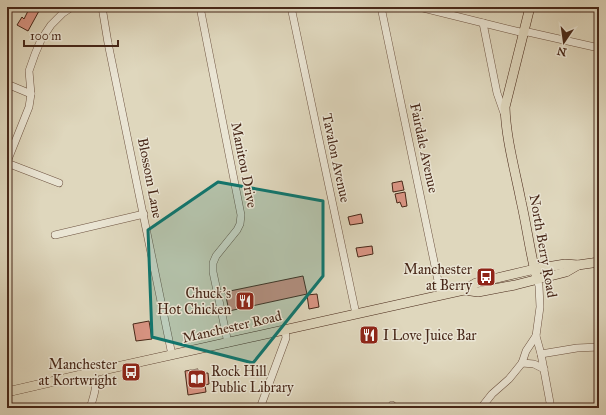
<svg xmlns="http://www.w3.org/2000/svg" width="606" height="415" viewBox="0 0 606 415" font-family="'IM FELL Great Primer',serif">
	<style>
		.building { fill: #da9584; stroke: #472718 }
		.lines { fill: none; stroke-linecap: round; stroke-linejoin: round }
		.minor-casing { stroke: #6d5341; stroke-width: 8 }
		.major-casing { stroke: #472718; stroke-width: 10 }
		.minor { stroke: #eae5d4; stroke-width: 7 }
		.major { stroke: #dfd7bd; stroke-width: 9 }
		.marked { fill: #0f766e; fill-opacity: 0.2; stroke: #0f766e; stroke-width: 3; stroke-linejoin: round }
		.labels { text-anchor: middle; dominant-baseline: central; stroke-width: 3; stroke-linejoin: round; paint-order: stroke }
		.street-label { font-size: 14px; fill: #472718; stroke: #eae5d4 }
		.poi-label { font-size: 14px; fill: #472718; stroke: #eae5d4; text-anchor: end }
	</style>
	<rect width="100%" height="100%" fill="#dfd7bd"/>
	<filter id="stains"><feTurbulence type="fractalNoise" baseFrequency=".005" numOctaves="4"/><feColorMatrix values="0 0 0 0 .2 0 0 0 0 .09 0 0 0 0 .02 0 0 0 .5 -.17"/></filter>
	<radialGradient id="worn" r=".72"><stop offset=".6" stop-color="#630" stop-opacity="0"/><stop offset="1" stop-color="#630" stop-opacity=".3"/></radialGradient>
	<g class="building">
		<path d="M30,7L39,11L28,31L17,25L22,17L24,19Z"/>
		<path d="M402,181L404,190L393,192L392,183Z"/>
		<path d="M405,192L407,206L402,207L400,202L397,203L395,194Z"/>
		<path d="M361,214L363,223L350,225L348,217Z"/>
		<path d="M372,246L373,254L358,257L356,248Z"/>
		<path d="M303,276L307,294L229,311L225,292Z"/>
		<path d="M317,294L319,307L309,309L307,295Z"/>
		<path d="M149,321L152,339L136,341L133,324Z"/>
		<path d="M198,369V374L208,373L209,384L205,385L206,392L188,395L185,371Z"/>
	</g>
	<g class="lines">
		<defs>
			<g id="minor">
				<path d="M102,7L108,43L172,355"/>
				<path d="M200,7L241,215L240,224L237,230L216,256L213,263V272L228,343"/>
				<path d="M291,7L356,314"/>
				<path d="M381,7L441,295"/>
				<path d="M419,7L524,33L528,32L599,48"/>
				<path d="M483,23L497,93L504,113"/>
				<path d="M7,84L31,94"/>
				<path d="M7,162L29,107L31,94L29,71L35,54L41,40L51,25L63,13L72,7"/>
				<path d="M7,163L59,183"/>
				<path d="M55,235L144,214"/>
				<path d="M536,336L541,354L551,408"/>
				<path d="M541,354L577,348L599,347"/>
				<path d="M522,363L534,364L544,369"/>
				<path d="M90,408C95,393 97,387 94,372"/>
				<path d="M260,408L286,338L285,330"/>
				<path d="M391,408L392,405"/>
				<path d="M481,408L492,394L509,379L522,363L526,351L536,336L540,307L539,286L537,279"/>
			</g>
			<g id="major">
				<path d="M530,7L505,107C506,139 515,170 521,201C527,227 530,253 537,279"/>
				<path d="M464,290L478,292L515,285L566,272L578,265"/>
				<path d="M7,392L94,372L464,290L476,283L535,269L565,264L578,265L599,262"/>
			</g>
		</defs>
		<use href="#minor" class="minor-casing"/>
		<use href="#major" class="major-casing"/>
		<use href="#minor" class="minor"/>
		<use href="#major" class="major"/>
	</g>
	<path class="marked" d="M218,182L323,201V276L253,363L152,337L148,230Z"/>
	<defs>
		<symbol id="bus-square" viewBox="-11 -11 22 22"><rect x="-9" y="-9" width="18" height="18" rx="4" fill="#8f2418" stroke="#eae5d4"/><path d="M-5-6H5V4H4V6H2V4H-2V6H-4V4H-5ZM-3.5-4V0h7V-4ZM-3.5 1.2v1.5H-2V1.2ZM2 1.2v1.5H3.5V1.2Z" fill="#fff"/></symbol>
		<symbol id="restaurant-square" viewBox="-11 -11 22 22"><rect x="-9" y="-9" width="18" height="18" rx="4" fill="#8f2418" stroke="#eae5d4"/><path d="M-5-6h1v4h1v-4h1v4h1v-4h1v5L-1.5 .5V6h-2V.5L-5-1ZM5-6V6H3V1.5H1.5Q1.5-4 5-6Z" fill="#fff"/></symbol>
		<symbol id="library-square" viewBox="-11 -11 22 22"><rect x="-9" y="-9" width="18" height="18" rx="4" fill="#8f2418" stroke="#eae5d4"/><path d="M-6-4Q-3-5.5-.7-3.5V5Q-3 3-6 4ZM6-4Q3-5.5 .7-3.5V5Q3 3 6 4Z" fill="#fff"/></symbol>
	</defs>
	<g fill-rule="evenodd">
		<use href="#bus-square" x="475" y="266" width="22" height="22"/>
		<use href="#restaurant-square" x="234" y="290" width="22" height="22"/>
		<use href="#restaurant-square" x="358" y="324" width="22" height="22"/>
		<use href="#bus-square" x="120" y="361" width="22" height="22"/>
		<use href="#library-square" x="186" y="368" width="22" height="22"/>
	</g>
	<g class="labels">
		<g class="street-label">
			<text transform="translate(424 148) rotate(78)">Fairdale Avenue</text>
			<text transform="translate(336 158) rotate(78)">Tavalon Avenue</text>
			<text transform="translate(244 165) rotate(79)">Manitou Drive</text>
			<text transform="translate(150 178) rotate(79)">Blossom Lane</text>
			<text transform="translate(543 246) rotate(80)">North Berry Road</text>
			<text transform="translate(232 327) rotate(-13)">Manchester Road</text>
		</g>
		<g class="poi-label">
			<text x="472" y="269">Manchester<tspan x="472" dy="16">at Berry</tspan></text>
			<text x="231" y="293">Chuck's<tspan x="231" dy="16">Hot Chicken</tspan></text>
			<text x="383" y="335" text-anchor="start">I Love Juice Bar</text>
			<text x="117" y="364">Manchester<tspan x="117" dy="16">at Kortwright</tspan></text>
			<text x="211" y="371" text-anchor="start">Rock Hill<tspan x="211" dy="16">Public Library</tspan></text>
		</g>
	</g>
	<rect width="606" height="415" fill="none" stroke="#dfd7bd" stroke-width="24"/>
	<rect x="8" y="8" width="590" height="399" fill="none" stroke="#472718" stroke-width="2"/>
	<rect x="12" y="12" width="582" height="391" fill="none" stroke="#472718"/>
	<g transform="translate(564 42) rotate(193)" stroke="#eae5d4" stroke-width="3" paint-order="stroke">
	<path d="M0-3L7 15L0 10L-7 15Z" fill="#472718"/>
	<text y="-6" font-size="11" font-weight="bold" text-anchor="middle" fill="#472718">N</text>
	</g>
	<path d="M24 40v6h94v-6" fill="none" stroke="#472718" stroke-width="2"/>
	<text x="30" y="40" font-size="12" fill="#472718" stroke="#eae5d4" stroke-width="3" paint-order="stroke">100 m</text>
	<rect width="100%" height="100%" filter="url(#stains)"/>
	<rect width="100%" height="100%" fill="url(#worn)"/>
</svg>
